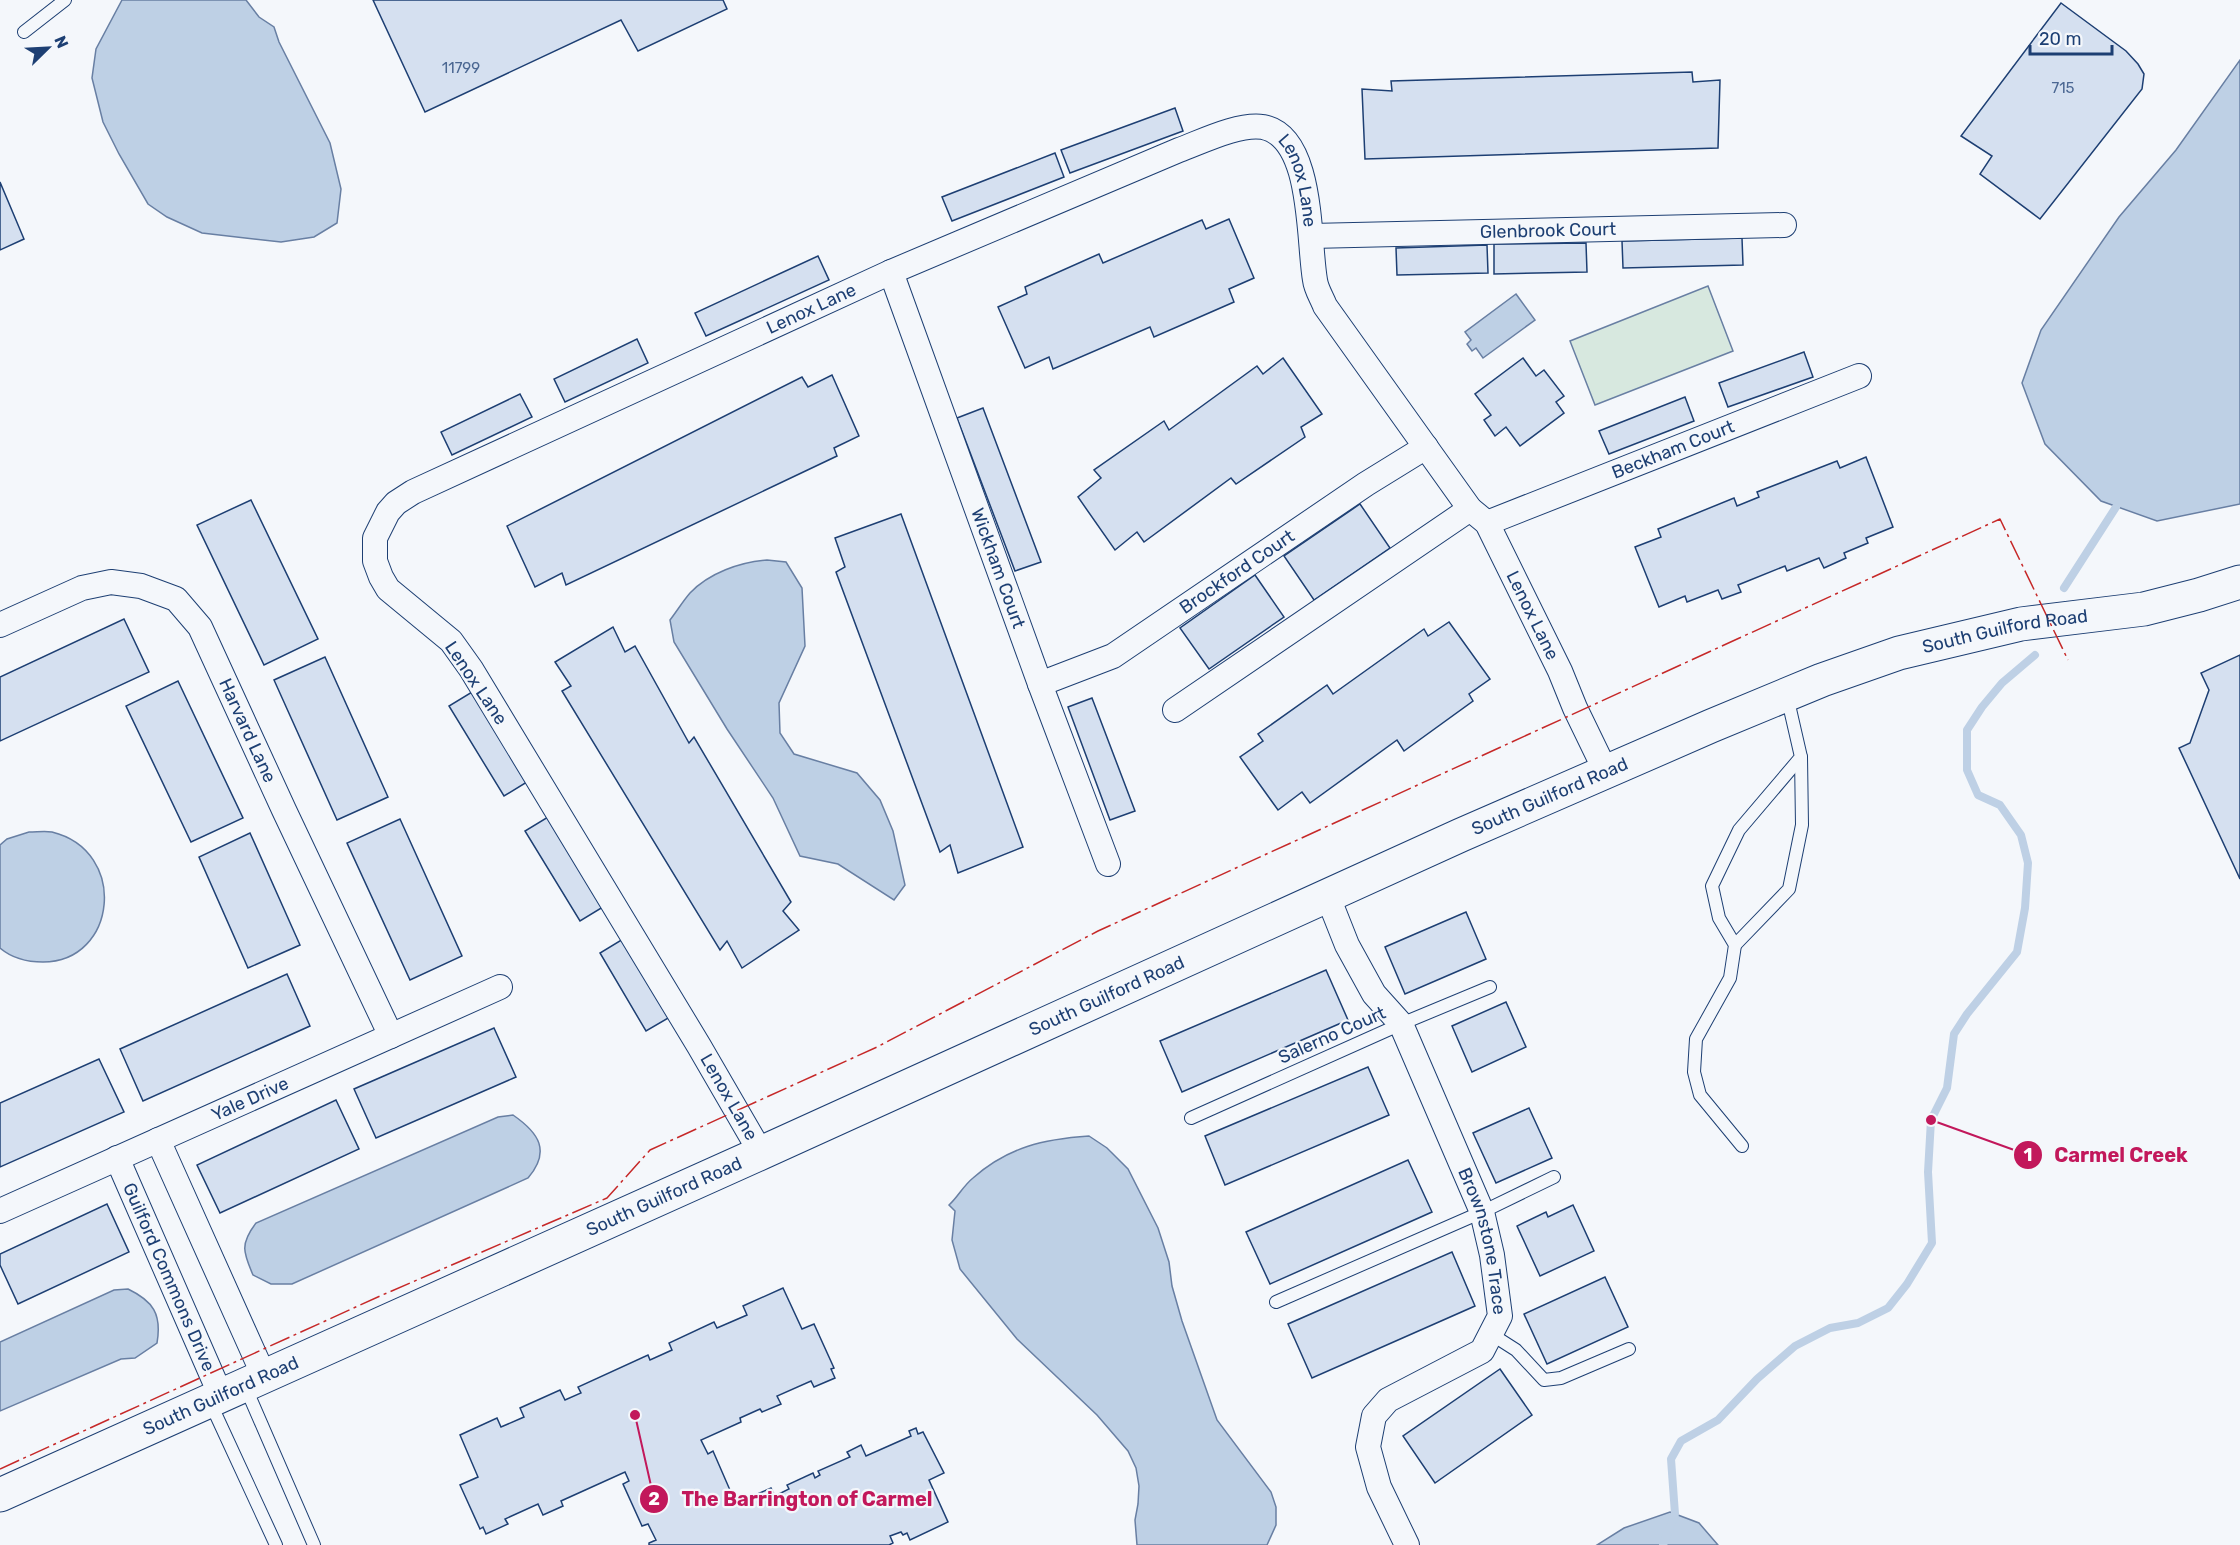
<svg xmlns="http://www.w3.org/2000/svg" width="2240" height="1545" viewBox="0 0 2240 1545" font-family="Rubik,sans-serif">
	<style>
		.green { fill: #d7e8df; stroke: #687fa3; stroke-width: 1.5 }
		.water { fill: #bed0e5; stroke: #687fa3; stroke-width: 1.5 }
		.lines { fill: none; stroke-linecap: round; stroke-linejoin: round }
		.stream { stroke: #bed0e5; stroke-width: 8 }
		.building { fill: #d5e0f0; stroke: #1d3f73; stroke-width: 1.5 }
		.service-casing { stroke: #1d3f73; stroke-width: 14 }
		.minor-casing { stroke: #1d3f73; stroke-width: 26 }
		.secondary-casing { stroke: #1d3f73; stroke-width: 35 }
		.service { stroke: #f4f7fb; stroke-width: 12 }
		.minor { stroke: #f4f7fb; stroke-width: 24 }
		.secondary { stroke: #f4f7fb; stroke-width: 33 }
		.power { stroke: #c62828; stroke-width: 1.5; stroke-dasharray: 21 4.5 3 4.5; stroke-linecap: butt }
		.labels { text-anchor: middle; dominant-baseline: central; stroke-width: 4.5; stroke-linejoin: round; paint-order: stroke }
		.number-label { font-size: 15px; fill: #4b6792 }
		.street-label { font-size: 18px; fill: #1d3f73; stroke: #f4f7fb }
		.leader { fill: none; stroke: #c2185b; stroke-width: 2 }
		.callout-dot { fill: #c2185b; stroke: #f4f7fb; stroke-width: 2 }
		.mark-label { font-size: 18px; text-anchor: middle; font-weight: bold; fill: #fff }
		.callout-label { font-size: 20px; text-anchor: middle; font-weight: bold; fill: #c2185b; stroke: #f4f7fb; stroke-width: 4.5; stroke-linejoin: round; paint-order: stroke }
	</style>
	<rect width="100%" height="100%" fill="#f4f7fb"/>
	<path class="green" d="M1708,286L1733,351L1595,405L1570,341Z"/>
	<g class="water">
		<path d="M122,0H246L259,17L274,27L279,42L330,143L341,189L337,223L314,237L281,242L202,233L167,217L148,204L119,154L103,122L92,78L96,49Z"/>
		<path d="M2240,60V504L2157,521L2101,501L2045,444L2022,383L2041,330L2119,217L2176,150Z"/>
		<path d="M1516,294L1535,320L1483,358L1476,348L1472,351L1467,344L1471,340L1465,332Z"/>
		<path d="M767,560L786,562L802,588L805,646L779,703L780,733L794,754L857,773L880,800L893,831L905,885L894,900L838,864L800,856L773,798L727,729L674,642L670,620C677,611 683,601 690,593C709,573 740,562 767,560Z"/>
		<path d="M29,832C37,832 45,831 52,832C129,851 117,962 43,962C27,962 13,959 0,948V845L7,839Z"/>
		<path d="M513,1115C539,1133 551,1151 528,1178L292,1284H271L253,1275C243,1252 240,1244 256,1223L498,1117Z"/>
		<path d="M1089,1136L1107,1148L1128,1169L1158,1228L1169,1262L1172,1286L1182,1321L1217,1420L1271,1492L1276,1507V1525L1267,1545H1137L1135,1520L1138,1504L1139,1486L1136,1468L1128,1451L1097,1415L1017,1339L960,1269L952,1240L955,1211L949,1205C958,1197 963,1186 973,1178C1008,1147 1044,1139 1089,1136Z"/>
		<path d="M128,1289C153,1301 162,1314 157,1343L135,1358L121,1359L0,1411V1342L114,1290Z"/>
		<path d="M1670,1512L1699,1523L1718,1545H1597L1624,1528Z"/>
	</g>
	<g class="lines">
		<g class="stream">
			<path d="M2064,588L2116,507"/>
			<path d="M1663,1545L1675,1514L1671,1459L1681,1441L1718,1420L1757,1379L1795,1346L1830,1328L1858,1323L1888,1308L1907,1284L1932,1243L1928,1172L1931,1120L1947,1088L1954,1034L1967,1014L2017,952L2025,908L2028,863L2021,835L2000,805L1978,795L1967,770V730L1982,707L2002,683L2035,655"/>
		</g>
	</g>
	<g class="building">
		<path d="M373,0H723L727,9L638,51L621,20L425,112Z"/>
		<path d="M2061,3L2126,51L2138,64L2144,74L2142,89L2040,219L1980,174L1992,156L1961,136Z"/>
		<path d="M1692,72L1693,82L1720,80L1718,148L1365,159L1362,89L1392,91L1391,81Z"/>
		<path d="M1175,108L1183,131L1070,173L1061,150Z"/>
		<path d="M1055,153L1064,177L952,221L942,197Z"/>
		<path d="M0,182L24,239L0,250Z"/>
		<path d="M1229,219L1254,278L1229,289L1234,302L1154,337L1150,327L1053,369L1049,357L1025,368L998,307L1027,294L1025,287L1099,254L1103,263L1202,220L1206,229Z"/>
		<path d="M1742,238L1743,265L1623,268L1622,241Z"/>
		<path d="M1586,243L1587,272L1494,274V244Z"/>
		<path d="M1487,245L1488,273L1397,275L1396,248Z"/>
		<path d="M818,256L829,280L706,336L695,313Z"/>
		<path d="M637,339L648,363L565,402L554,379Z"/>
		<path d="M1804,352L1813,377L1728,407L1719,383Z"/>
		<path d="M1283,358L1322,414L1301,427L1305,437L1236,484L1231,478L1144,542L1137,532L1115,550L1078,497L1101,478L1094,470L1164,421L1169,430L1257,366L1263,374Z"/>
		<path d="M1523,358L1536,376L1544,370L1564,396L1556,402L1564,413L1520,446L1506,427L1495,436L1484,420L1491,415L1475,394Z"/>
		<path d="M832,375L859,436L834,448L837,456L566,585L562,573L535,587L507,526L802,377L808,387Z"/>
		<path d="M520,394L532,417L452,455L441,432Z"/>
		<path d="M1685,397L1694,421L1609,454L1599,431Z"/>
		<path d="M983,408L1041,562L1015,571L957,418Z"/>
		<path d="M1866,457L1893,527L1866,538L1868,543L1844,553L1846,558L1824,568L1819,558L1787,571L1785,566L1738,585L1741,592L1722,599L1718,590L1687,602L1685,596L1659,607L1635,547L1661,537L1658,529L1734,498L1737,506L1759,497L1757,492L1837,461L1840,468Z"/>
		<path d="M251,500L318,639L264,665L197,525Z"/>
		<path d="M1360,504L1390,548L1314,600L1284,556Z"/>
		<path d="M901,514L1023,847L958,873L950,845L940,852L836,572L845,567L835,538Z"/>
		<path d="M1255,575L1284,617L1209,669L1180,628Z"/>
		<path d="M124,619L149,672L0,741V677Z"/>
		<path d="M1449,622L1490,679L1469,694L1473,701L1404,751L1397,740L1310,803L1302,792L1278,810L1240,757L1263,741L1258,734L1327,685L1333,694L1424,629L1428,636Z"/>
		<path d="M613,627L625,652L635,646L689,743L694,737L791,902L783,911L799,930L742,968L727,941L720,950L562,691L571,686L555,662Z"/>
		<path d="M2240,655V879L2179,748L2190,743L2209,690L2201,673Z"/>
		<path d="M325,657L388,797L337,820L274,680Z"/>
		<path d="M178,681L243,818L191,842L126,706Z"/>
		<path d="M472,692L527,782L504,796L449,706Z"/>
		<path d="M1092,698L1135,811L1110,820L1068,707Z"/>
		<path d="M548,817L603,907L580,921L525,831Z"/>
		<path d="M400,819L462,956L410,980L347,843Z"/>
		<path d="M250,833L300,945L248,968L199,857Z"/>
		<path d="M1466,912L1486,959L1405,994L1385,947Z"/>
		<path d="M623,939L670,1017L646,1031L600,953Z"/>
		<path d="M1326,970L1348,1020L1182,1092L1160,1041Z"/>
		<path d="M287,974L310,1026L143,1101L120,1049Z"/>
		<path d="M1506,1002L1526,1047L1472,1072L1452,1026Z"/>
		<path d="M494,1028L516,1077L376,1138L354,1089Z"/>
		<path d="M99,1059L124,1112L0,1167V1103Z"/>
		<path d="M1368,1067L1389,1115L1225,1185L1205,1136Z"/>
		<path d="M336,1100L359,1149L220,1213L197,1165Z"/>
		<path d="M1529,1108L1552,1158L1496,1183L1473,1133Z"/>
		<path d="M1408,1160L1432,1212L1270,1284L1246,1232Z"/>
		<path d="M107,1204L129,1252L18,1304L0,1265V1254Z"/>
		<path d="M1573,1205L1594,1251L1540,1276L1517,1226L1546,1212L1548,1217Z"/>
		<path d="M1452,1252L1475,1306L1312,1378L1288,1324Z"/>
		<path d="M1605,1277L1628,1327L1547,1364L1524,1314Z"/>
		<path d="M783,1288L802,1329L814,1324L834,1368L831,1369L835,1378L814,1387L811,1381L777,1396L781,1404L762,1412L760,1409L740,1418L741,1422L701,1440L708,1454L713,1451L733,1497L728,1499L731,1506L771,1488L775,1496L789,1489L787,1485L813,1473L815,1478L820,1475L818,1471L850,1457L847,1452L861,1445L866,1456L911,1436L909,1431L916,1428L918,1434L923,1432L944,1473L929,1480L948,1522L910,1540L907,1533L903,1535L901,1532L890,1536L893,1543L889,1545H649V1543L656,1540L648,1524L642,1526L623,1484L629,1481L625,1472L561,1501L563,1506L543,1515L538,1504L505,1519L508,1524L486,1534L483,1527L480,1529L460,1485L478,1477L460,1435L497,1418L501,1427L524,1417L520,1408L560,1390L565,1400L581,1393L578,1387L648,1355L650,1360L672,1350L669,1343L714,1322L717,1328L747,1315L743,1306Z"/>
		<path d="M1500,1369L1532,1415L1435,1483L1403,1436Z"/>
	</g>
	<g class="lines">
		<defs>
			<g id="service">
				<path d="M24,32L65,0"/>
				<path d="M1735,945L1789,889L1802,825L1801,757"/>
				<path d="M1191,1118L1401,1024L1490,987"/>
				<path d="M1742,1146L1700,1095L1694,1072L1696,1039L1730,978L1735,945L1719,918L1712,886L1739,830L1801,757L1787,696"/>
				<path d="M1276,1302L1482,1212L1554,1177"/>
				<path d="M1491,1334L1516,1350L1544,1380L1561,1378L1629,1349"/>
				<path d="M245,1386L314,1545"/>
				<path d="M210,1402L276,1545"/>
			</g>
			<g id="minor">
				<path id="s1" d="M1311,236L1784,225"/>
				<path id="s2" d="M891,272L1040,684L1108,864"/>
				<path id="s3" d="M1487,523L1859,376"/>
				<path id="s4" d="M0,625L82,588L111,582L141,586L176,599L200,627L284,810L391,1036"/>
				<path id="s5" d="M1040,684L1113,656L1366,484L1426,447"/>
				<path d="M1175,710L1470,509"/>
				<path id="s6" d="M1328,897L1347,945L1374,994L1401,1024L1482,1212L1492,1255L1500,1316L1482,1351L1388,1400L1374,1416L1368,1447L1379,1487L1407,1545"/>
				<path d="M158,1140L264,1376"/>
				<path id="s7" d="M761,1153L699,1046L471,669L451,641L388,589L381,577L375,561V538L388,512L396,503L413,492L891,272L1179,150C1201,142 1239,123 1263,127C1314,137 1308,241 1315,280C1316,289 1322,298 1325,306L1470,509L1487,523L1560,671L1575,708L1606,772"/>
				<path id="s8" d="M117,1158L221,1396"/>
				<path id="s9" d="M0,1211L500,987"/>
			</g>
			<g id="secondary">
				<path id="s10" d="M0,1495L761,1153L1461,835L1711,726L1822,680L1899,653L2021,624L2144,609L2199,595L2240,582"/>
			</g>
		</defs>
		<use href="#service" class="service-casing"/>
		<use href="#minor" class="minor-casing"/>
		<use href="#secondary" class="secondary-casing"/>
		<use href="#service" class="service"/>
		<use href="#minor" class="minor"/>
		<use href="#secondary" class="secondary"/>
		<path class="power" d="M0,1469L380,1296L607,1198L650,1150L877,1047L1098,931L2000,519L2068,660"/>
	</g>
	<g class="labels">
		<g class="number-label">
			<text x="461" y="68">11799</text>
			<text x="2063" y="88">715</text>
		</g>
		<g class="street-label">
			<text stroke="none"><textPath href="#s7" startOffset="1792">Lenox Lane</textPath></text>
			<text stroke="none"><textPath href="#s1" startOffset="237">Glenbrook Court</textPath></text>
			<text stroke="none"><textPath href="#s7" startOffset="1234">Lenox Lane</textPath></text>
			<text stroke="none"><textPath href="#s3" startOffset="200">Beckham Court</textPath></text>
			<text stroke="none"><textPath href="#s2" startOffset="315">Wickham Court</textPath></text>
			<text stroke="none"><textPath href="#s5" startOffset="228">Brockford Court</textPath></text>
			<text stroke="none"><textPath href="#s7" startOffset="2296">Lenox Lane</textPath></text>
			<text stroke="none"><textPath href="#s10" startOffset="2186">South Guilford Road</textPath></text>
			<text transform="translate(476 683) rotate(56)">Lenox Lane</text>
			<text stroke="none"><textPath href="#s4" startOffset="338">Harvard Lane</textPath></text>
			<text stroke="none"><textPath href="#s10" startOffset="1700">South Guilford Road</textPath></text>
			<text stroke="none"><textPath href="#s10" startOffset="1214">South Guilford Road</textPath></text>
			<text transform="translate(1332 1035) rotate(-24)">Salerno Court</text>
			<text transform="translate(729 1097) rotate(60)">Lenox Lane</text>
			<text stroke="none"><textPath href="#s9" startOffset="274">Yale Drive</textPath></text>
			<text stroke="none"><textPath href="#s10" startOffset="728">South Guilford Road</textPath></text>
			<text stroke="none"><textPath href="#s6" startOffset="381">Brownstone Trace</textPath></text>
			<text stroke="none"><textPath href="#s8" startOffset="130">Guilford Commons Drive</textPath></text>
			<text stroke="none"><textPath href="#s10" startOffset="242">South Guilford Road</textPath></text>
		</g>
	</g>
	<path class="leader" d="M1931 1120L2028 1155M635 1415L654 1499"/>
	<g class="callout-dot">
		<circle cx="1931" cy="1120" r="6"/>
		<circle cx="635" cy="1415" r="6"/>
		<circle cx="2028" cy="1155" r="15"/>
		<circle cx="654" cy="1499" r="15"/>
	</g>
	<g class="mark-label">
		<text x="2028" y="1161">1</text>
		<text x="654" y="1505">2</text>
	</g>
	<g class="callout-label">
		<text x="2121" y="1162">Carmel Creek</text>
		<text x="807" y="1506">The Barrington of Carmel</text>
	</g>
	<g transform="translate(48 48) rotate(66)" stroke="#f4f7fb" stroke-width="4.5" paint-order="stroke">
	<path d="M0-4.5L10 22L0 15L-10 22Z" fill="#1d3f73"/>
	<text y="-9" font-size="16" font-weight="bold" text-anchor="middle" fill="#1d3f73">N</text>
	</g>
	<path d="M2030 45v9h82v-9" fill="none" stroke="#1d3f73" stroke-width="3"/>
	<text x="2039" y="45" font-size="18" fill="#1d3f73" stroke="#f4f7fb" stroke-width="4.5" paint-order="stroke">20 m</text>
</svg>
